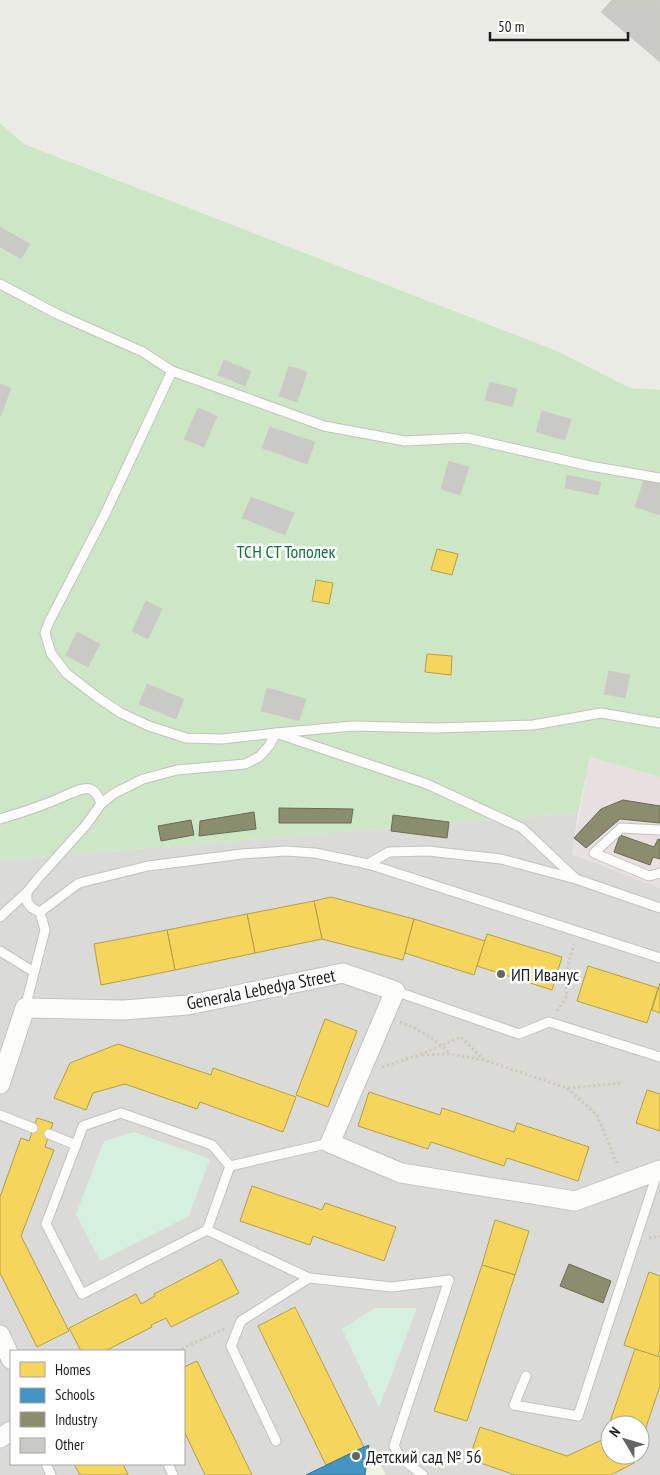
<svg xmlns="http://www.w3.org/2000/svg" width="660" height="1475" viewBox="0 0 660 1475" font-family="'PT Sans Narrow',sans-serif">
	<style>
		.residential { fill: #dadad7; fill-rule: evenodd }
		.industrial { fill: #e8dfe1 }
		.education { fill: #eef4e1 }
		.grass { fill: #cde7c6 }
		.park { fill: #d5f0de }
		.homes { fill: #f6d55c; stroke: #b59e49 }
		.schools { fill: #4393c3; stroke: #387091 }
		.industry { fill: #8c8c6e; stroke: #6b6b56 }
		.building { fill: #c9c9c5; stroke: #cecdc7 }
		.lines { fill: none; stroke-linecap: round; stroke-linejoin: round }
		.lane-casing { stroke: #c2c2c0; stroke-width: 11 }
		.street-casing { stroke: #c2c2c0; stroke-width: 21 }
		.path { stroke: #d1cac3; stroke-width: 3; stroke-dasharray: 2.5 2.5; stroke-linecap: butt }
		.lane { stroke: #fcfcfb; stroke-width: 9 }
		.street { stroke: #fcfcfb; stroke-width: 19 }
		.poi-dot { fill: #656563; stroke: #fff; stroke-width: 2 }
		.labels { text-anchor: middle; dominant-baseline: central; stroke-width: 5; stroke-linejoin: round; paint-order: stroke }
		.park-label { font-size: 18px; fill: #14713c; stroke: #fff }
		.poi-label { font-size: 18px; fill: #1d1d1d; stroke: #fff; text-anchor: start }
		.street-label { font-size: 18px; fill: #1d1d1d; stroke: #fff }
	</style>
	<rect width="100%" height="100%" fill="#ebebe5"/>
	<path class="residential" d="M578,813L572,854L660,888V1475H0V860ZM11,1351H184V1464H11ZM610,1425H640V1455H610Z"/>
	<path class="industrial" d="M590,757L660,777V888L572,854Z"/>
	<path class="education" d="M369,1445L386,1475H306L364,1447Z"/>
	<path class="grass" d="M0,123L24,144L557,351L630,388L660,390V777L590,757L578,813L0,860Z"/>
	<g class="park">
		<path d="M134,1132L210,1159L189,1216L100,1261L76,1214L104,1141Z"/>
		<path d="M375,1308H417L379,1408L342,1329Z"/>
	</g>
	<g class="homes">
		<path d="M437,549L458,554L452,575L431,570Z"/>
		<path d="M316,580L333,583L329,604L312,601Z"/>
		<path d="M427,654L452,656L451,675L425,672Z"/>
		<path d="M331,897L414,919L403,960L322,939L314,901Z"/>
		<path d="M314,901L322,939L255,953L247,914Z"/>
		<path d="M247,914L255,953L175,970L167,930Z"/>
		<path d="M414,919L485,941L474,975L405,953Z"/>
		<path d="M167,930L175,970L101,985L94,944Z"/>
		<path d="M487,934L562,957L552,990L477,966Z"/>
		<path d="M588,966L658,988L647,1023L577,1001Z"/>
		<path d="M660,983V1013L652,1010Z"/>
		<path d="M325,1019L357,1031L328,1107L296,1095Z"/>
		<path d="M118,1044L211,1075L213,1068L296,1097L283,1132L200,1102L197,1109L125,1084L93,1093L86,1110L54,1098L70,1063Z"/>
		<path d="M647,1090L660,1094V1131L636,1123Z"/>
		<path d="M369,1092L440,1115L442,1108L514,1132L517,1123L589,1147L578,1181L507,1158L504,1166L431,1142L428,1149L358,1126Z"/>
		<path d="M37,1118L53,1123L45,1147L54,1150L21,1236L69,1331L37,1347L0,1273V1197L21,1138L29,1141Z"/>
		<path d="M252,1186L322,1210L325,1203L396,1227L384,1261L313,1236L310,1245L240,1221Z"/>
		<path d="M495,1220L529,1231L515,1275L482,1265Z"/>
		<path d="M221,1259L239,1293L171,1327L166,1318L151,1325L152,1327L105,1351H81L69,1328L136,1294L141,1304L155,1296L154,1294Z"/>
		<path d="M482,1265L515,1275L467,1421L434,1411Z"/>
		<path d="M649,1272L660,1276V1349L658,1357L624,1345Z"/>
		<path d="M295,1307L364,1447L326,1465L258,1326Z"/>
		<path d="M635,1349L660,1357V1386L640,1445V1425H610V1455H637L634,1463L611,1475H515L469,1459L480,1427L567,1456L604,1439Z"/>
		<path d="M197,1361L252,1475H205L184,1431V1367Z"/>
		<path d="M74,1464H123L128,1475H80Z"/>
	</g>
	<path class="schools" d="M369,1445L365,1475H306L364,1447Z"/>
	<g class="industry">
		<path d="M623,800L660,806V823L620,819L586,848L574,838L601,809Z"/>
		<path d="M279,808L353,809L351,823H279Z"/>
		<path d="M254,812L256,829L199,836L200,821Z"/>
		<path d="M393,815L449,822L447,838L391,831Z"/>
		<path d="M191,820L194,835L161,841L158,826Z"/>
		<path d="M620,835L654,847L658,839L660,840V859L653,857L650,865L614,852Z"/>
		<path d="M569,1264L611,1281L603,1303L560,1286Z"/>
	</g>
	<g class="building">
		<path d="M612,0H660V62L601,12Z"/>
		<path d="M0,227L30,244L21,259L0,247Z"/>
		<path d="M224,360L251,371L245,386L218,375Z"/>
		<path d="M289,366L307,372L297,402L279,396Z"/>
		<path d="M490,382L517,389L512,407L485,400Z"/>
		<path d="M0,384L11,388L1,416H0Z"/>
		<path d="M198,408L217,416L204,447L184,439Z"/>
		<path d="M542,411L571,419L565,440L536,432Z"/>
		<path d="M270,427L315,442L307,464L262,448Z"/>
		<path d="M449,461L469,467L460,495L441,489Z"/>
		<path d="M567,475L601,482L598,495L565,488Z"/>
		<path d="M645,476L660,481V515L635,507Z"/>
		<path d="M251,497L294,513L285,535L242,518Z"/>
		<path d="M146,601L162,609L148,639L132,631Z"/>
		<path d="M77,632L100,644L88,667L66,655Z"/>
		<path d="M609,671L630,675L625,698L604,694Z"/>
		<path d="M147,684L184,699L176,719L139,704Z"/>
		<path d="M267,688L306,699L299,721L261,711Z"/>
	</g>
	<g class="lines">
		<defs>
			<g id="lane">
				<path d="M0,284L57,314L143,352L172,371L105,514L49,622L45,633L51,653L66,673L97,697L121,713L149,726L186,738L222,739L276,733L427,784L522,828L576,879"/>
				<path d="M172,371L324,426L405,441L467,438L590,466L660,478"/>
				<path d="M0,819C24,812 48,804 71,793C77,791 84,787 90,789C97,792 99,798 101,804"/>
				<path d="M660,830L621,828L594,853L649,876L660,873"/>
				<path d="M368,864L660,958"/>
				<path d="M40,912L79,883L148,866L242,854L286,851L315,853L368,864L389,852L428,851L501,859L576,879L660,908"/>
				<path d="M0,917L27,892"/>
				<path d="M0,951L34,972"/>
				<path d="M395,991L519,1034L549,1022L660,1057"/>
				<path d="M25,1008L45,930L40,912L32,908L27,902V892L41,875L86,825L101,804L113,794L143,779L177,770L245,764L259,757L269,746L276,733L353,726L435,728L533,725L601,713L660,723"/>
				<path d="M0,1115L33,1128"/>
				<path d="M49,1134L76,1145L83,1126L121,1113L212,1145L230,1166"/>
				<path d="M76,1145L46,1224L82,1294L207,1230L230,1166"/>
				<path d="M230,1166L330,1143"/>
				<path d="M207,1230L309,1278"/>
				<path d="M526,1376L514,1405L578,1416L658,1171"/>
				<path d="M276,1441L231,1346L241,1321L309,1278L392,1287L449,1280L394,1446L402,1459L423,1475"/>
				<path d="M46,1464L51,1475"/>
				<path d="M168,1464L173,1475"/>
			</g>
			<g id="street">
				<path d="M0,1084L25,1008L124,1010L188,1005L343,973L395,991L330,1143L401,1173L575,1201L660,1170"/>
				<path d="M0,1335L11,1359"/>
				<path d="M0,1438L11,1431"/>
			</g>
		</defs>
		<use href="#lane" class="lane-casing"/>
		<use href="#street" class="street-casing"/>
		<g class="path">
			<path d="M557,1011L567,996L565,976L574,944"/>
			<path d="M400,1022C419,1029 436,1039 450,1054"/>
			<path d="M422,1055L450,1054L483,1060"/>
			<path d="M382,1067L419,1055L461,1037L484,1060L567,1088L597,1115L618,1166"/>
			<path d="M568,1088L623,1083"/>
			<path d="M649,1238L660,1236"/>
			<path d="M177,1351L224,1329"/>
		</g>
		<use href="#lane" class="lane"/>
		<use href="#street" class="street"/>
	</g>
	<g class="poi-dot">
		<circle cx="501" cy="974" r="5"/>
		<circle cx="356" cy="1456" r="5"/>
	</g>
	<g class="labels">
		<g class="park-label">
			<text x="286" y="551">ТСН СТ Тополек</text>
		</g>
		<g class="poi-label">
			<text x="511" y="974">ИП Иванус</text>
			<text x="366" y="1456">Детский сад № 56</text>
		</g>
		<g class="street-label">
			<text transform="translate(261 989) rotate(-11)">Generala Lebedya Street</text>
		</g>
	</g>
	<rect x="10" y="1350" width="175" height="115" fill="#ffffff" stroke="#a5a5a5"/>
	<rect x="20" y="1362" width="25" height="15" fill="#f6d55c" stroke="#a5a5a5"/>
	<text x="55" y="1375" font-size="15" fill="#1d1d1d">Homes</text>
	<rect x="20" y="1388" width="25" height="15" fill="#4393c3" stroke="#a5a5a5"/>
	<text x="55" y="1400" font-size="15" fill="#1d1d1d">Schools</text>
	<rect x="20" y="1412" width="25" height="15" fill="#8c8c6e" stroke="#a5a5a5"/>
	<text x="55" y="1425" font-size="15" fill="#1d1d1d">Industry</text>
	<rect x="20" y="1438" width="25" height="15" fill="#c9c9c5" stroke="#a5a5a5"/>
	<text x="55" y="1450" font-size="15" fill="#1d1d1d">Other</text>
	<g transform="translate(625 1440) rotate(308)"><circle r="24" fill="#ffffff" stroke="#a5a5a5"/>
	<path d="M0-4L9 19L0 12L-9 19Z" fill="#656563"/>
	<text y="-8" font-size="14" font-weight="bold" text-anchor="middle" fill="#1d1d1d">N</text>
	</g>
	<path d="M490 32v8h138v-8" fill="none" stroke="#1d1d1d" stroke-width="2.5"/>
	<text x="498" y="32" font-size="15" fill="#1d1d1d" stroke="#ffffff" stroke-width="4" paint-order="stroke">50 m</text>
</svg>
